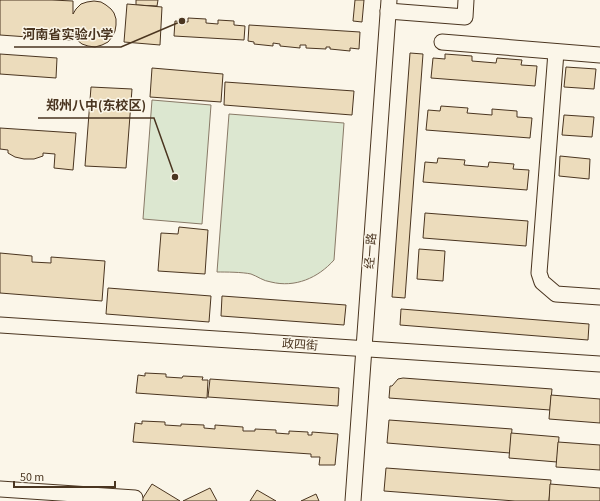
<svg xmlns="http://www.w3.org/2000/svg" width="600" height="501" viewBox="0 0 600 501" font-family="'Source Sans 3','Noto Sans SC',sans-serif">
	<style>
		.green { fill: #dce7d0; stroke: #887966 }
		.building { fill: #ecdcbc; stroke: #4a3520 }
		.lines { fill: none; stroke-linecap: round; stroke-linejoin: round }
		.minor-casing { stroke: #4a3520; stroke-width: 17 }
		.minor { stroke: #fbf6e9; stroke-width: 15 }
		.labels { text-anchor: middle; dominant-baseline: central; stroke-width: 3; stroke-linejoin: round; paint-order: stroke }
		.street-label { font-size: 12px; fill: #4a3520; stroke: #fbf6e9 }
		.leader { fill: none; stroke: #4a3520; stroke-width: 1.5 }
		.callout-dot { fill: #4a3520; stroke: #fbf6e9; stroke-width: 1.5 }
		.callout-label { font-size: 13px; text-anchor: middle; font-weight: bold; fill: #4a3520; stroke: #fbf6e9; stroke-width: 3; stroke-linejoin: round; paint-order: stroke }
	</style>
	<rect width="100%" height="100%" fill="#fbf6e9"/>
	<g class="green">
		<path d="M152,100L211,105L202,224L143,219Z"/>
		<path d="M229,114L344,123L334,260C318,278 295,288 271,282C263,281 257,276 251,274C242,272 226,272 217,272Z"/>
	</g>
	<g class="building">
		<path d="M0,0H52L73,1V14L76,9L81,4L87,2L94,1L101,2L106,5L111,9L114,13L116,19V25L115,31L112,37L108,42L102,45L95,47L88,46L82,44L77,40L73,34L72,30L71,40L0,35Z"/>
		<path d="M136,0H158L157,6L136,5Z"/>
		<path d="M355,0H364L362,22L353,21Z"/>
		<path d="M127,4L162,7L160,45L124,42Z"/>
		<path d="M188,18L206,19V23L218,24V20L234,21V25L245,26L244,40L174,36L175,21L188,22Z"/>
		<path d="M249,25L360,32L359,49L350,48V51L330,49V47H326V49L306,48V45H300V48L280,46V44L273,43V46L254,44V42L248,41Z"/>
		<path d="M410,53L423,54L405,298L392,297Z"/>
		<path d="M0,54L57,58L56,78L0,74Z"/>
		<path d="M445,54L472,56V61L496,63L497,58L522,60L521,65L537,66L535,86L431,78L433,58L445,59Z"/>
		<path d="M566,67L596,69L594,89L564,87Z"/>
		<path d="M152,68L223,74L221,102L150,97Z"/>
		<path d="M225,82L354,91L352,115L224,105Z"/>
		<path d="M91,87L132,89L126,168L85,166Z"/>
		<path d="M441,106L468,108L467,113L492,115V109L517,111V117L532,118L530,138L426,130L428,110L440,111Z"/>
		<path d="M564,115L594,117L592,137L562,135Z"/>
		<path d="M0,128L76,133L73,170L54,168L55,154L43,153V156L34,159H24L15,157L8,153V150L0,149Z"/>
		<path d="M560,156L590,159L589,179L559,176Z"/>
		<path d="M438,158L465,160L464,165L488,167L489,162L514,164L513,169L529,170L527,190L423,182L425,162L437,163Z"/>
		<path d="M425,213L528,221L526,246L423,238Z"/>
		<path d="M179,227L208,230L205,274L158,271L161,233L178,234Z"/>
		<path d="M419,249L445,251L443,281L417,279Z"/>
		<path d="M0,253L32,256V262L51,263V257L105,261L102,301L0,293Z"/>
		<path d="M108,288L211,296L209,322L106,314Z"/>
		<path d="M222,296L346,305L344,325L221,316Z"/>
		<path d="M401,309L589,324L588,340L400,325Z"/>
		<path d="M145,373L166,374V377L182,378L183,376L203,377L202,380H208L207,398L136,393L138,375L145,376Z"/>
		<path d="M403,378L552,389L550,410L389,398L390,386H392L398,379Z"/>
		<path d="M210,379L339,388L338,406L208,397Z"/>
		<path d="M551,395L600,399V423L549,419Z"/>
		<path d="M389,420L512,429L510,453L387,443Z"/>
		<path d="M142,421L165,422V425L181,426V424L204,425V428L215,429V425L243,427V431H255V429L276,430V433L289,434V431L308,432V435H312V432L338,434L335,465H319L320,457H311V454L133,442L135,423L142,424Z"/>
		<path d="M511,433L559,437L557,462L509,458Z"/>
		<path d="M558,442L600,445V470L556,467Z"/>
		<path d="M386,468L551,480L549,501H515L384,491Z"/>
		<path d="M152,484L180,501H141Z"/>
		<path d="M550,484L600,488V501H549Z"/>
		<path d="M210,488L217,501H183Z"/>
		<path d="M257,490L276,501H250Z"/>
		<path d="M316,494L319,501H301Z"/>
	</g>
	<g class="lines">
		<defs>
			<g id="minor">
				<path d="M388,11L465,17L466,0"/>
				<path d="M442,42L600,55"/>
				<path d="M556,52L539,273L542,282L556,294L600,297"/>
				<path d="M0,325L600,364"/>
				<path d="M0,489L135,498L134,501"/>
				<path d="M353,501L389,0"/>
			</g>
		</defs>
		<use href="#minor" class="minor-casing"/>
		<use href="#minor" class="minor"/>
	</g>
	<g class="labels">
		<g class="street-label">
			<text transform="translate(371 251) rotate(-86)">经一路</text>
			<text transform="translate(300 345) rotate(4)">政四街</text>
		</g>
	</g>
	<path class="leader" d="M182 21L121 47H14M175 177L154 118H38"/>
	<g class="callout-dot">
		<circle cx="182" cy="21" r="4"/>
		<circle cx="175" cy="177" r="4"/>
	</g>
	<g class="callout-label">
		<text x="68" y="39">河南省实验小学</text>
		<text x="96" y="110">郑州八中(东校区)</text>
	</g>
	<path d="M14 481v6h101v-6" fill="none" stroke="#4a3520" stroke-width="2"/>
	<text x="20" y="481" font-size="12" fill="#4a3520" stroke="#fbf6e9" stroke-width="3" paint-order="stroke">50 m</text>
</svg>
